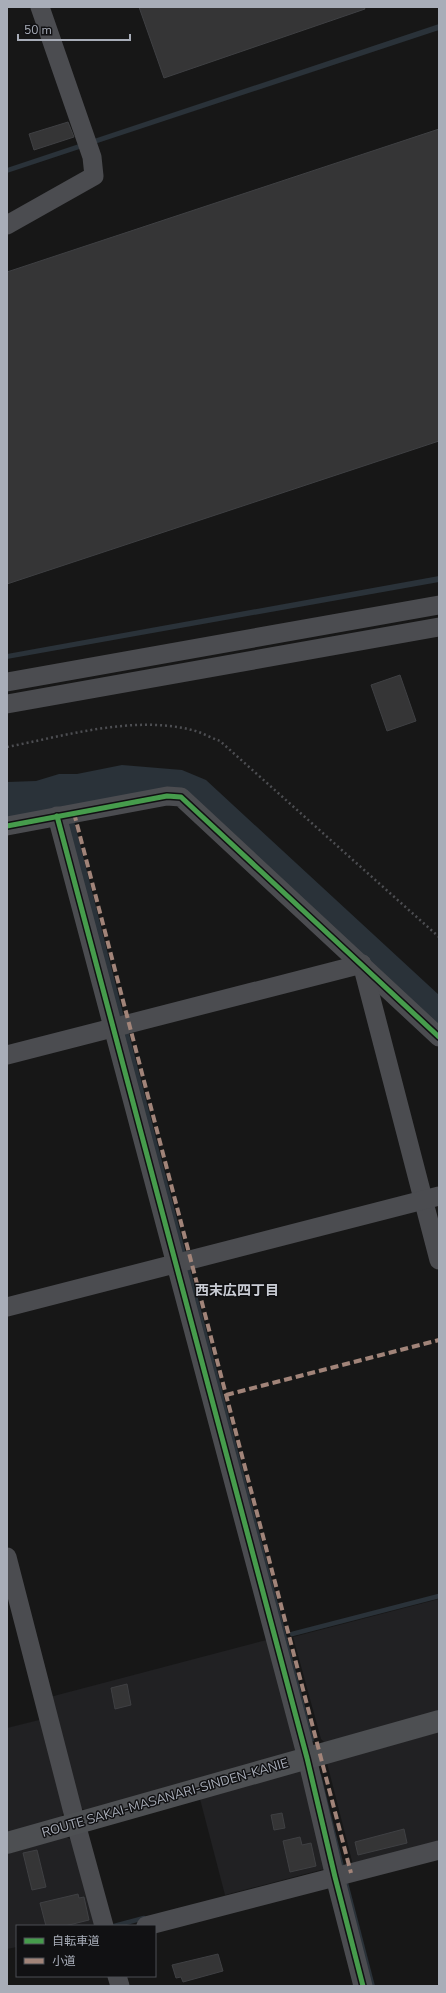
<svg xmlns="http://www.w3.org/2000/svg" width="446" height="1993" viewBox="0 0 446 1993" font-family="'Nunito Sans','Noto Sans JP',sans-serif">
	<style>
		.built { fill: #212123 }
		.water { fill: #2a3239 }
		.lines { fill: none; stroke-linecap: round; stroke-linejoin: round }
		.stream { stroke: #2a3239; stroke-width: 4.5 }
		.building { fill: #353536; stroke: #3f4043 }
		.path { stroke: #4d4e52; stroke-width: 2.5; stroke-dasharray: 2 3; stroke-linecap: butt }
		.minor { stroke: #4b4c50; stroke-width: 19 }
		.major { stroke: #4d4f52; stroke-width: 22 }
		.quiet { stroke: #a18479; stroke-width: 4; stroke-dasharray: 8 4; stroke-linecap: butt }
		.cycleway-casing { stroke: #111113; stroke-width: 8 }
		.cycleway { stroke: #469c4c; stroke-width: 5 }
		.labels { text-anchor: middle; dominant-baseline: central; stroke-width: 3; stroke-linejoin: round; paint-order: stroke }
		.street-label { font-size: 13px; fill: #a8adb8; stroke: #111113 }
		.neighbourhood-label { font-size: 14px; font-weight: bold; fill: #c9ccd4; stroke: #111113 }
	</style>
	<rect width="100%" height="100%" fill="#171717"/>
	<g class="built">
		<path d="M439,1599V1712L325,1743L321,1739L293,1637Z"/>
		<path d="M270,1639L299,1747L295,1753L87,1812L80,1807L50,1697Z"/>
		<path d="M43,1719L65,1809L61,1818L7,1834V1728Z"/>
		<path d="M439,1732V1843L353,1865L327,1763Z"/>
		<path d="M303,1770L328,1868L225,1895L200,1799Z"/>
		<path d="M66,1837L74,1841L96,1926H17V1947L7,1949V1854Z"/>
	</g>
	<g class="water">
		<path d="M439,24V30L7,173V168Z"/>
		<path d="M439,576V582L7,659V654Z"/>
		<path d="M122,765L182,770L206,780L439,995V1029L196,802L71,809L125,1021L119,1022L61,811L7,821V782L36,781L59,774H77Z"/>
		<path d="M128,1030L186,1254L180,1255L122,1031Z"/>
		<path d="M190,1268L314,1741L307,1743L183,1270Z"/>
		<path d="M321,1774L344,1866L338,1867L314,1775Z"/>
		<path d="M348,1882L375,1986H369L341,1883Z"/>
	</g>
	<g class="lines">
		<g class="stream">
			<path d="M292,1634L439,1596"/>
			<path d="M114,1926L144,1918"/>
		</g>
	</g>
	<g class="building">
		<path d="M139,7H364L365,9L164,78Z"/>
		<path d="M68,122L74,137L34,150L29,134Z"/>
		<path d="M439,129V441L7,584V272Z"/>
		<path d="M400,675L416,721L387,731L371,685Z"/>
		<path d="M127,1684L131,1705L115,1709L111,1688Z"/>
		<path d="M282,1813L285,1828L274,1830L271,1815Z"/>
		<path d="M404,1829L407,1843L358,1855L355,1842Z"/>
		<path d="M300,1837L302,1845L311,1843L316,1866L290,1872L283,1841Z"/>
		<path d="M37,1850L46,1887L32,1890L23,1853Z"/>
		<path d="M78,1894L79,1898L84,1897L89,1920L65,1926H46L40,1903Z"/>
		<path d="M218,1954L223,1971L183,1982L181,1977L176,1978L172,1965Z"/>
	</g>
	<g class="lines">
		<path class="path" d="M7,747C64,736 134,715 192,730C201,732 211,738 220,741L439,937"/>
		<g class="minor">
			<path d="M7,225L94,176L92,157L40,7"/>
			<path d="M7,682L439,605"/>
			<path d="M7,704L439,627"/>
			<path d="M57,816L307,1758L335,1877L363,1986"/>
			<path d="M7,826L167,796L181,797L439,1037"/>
			<path d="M362,964L439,1260"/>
			<path d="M7,1055L362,964"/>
			<path d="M7,1307L439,1196"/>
			<path d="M7,1557L76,1824L104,1926"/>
			<path d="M146,1926L439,1850"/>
			<path d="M117,1976L120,1986"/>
		</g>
		<path class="major" d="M7,1843L439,1721"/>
		<g class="quiet">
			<path d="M74,813L351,1873"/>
			<path d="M226,1395L439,1340"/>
			<path d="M7,1561H8"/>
		</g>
		<defs>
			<g id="cycleway">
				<path d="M57,816L307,1758L335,1877L363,1986"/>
				<path d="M7,826L167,796L181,797L439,1037"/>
			</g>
		</defs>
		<use href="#cycleway" class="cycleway-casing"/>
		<use href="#cycleway" class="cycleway"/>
	</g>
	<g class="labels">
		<g class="street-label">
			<text transform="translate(165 1798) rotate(-16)">ROUTE SAKAI-MASANARI-SINDEN-KANIE</text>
		</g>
		<g class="neighbourhood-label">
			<text x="237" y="1290">西末広四丁目</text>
		</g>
	</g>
	<rect width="446" height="1993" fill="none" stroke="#a8adb8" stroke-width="16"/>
	<rect x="16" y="1925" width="140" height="52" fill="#111113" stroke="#4d4f55"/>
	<rect x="24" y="1938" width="20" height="6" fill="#469c4c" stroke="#4d4f55"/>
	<text x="52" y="1945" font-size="12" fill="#a8adb8">自転車道</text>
	<rect x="24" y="1958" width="20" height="6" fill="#a18479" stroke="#4d4f55"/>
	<text x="52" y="1965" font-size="12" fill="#a8adb8">小道</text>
	<path d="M18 34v6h112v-6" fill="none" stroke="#a8adb8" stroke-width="2"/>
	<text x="24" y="34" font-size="12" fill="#a8adb8" stroke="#111113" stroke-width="3" paint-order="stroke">50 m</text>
</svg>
